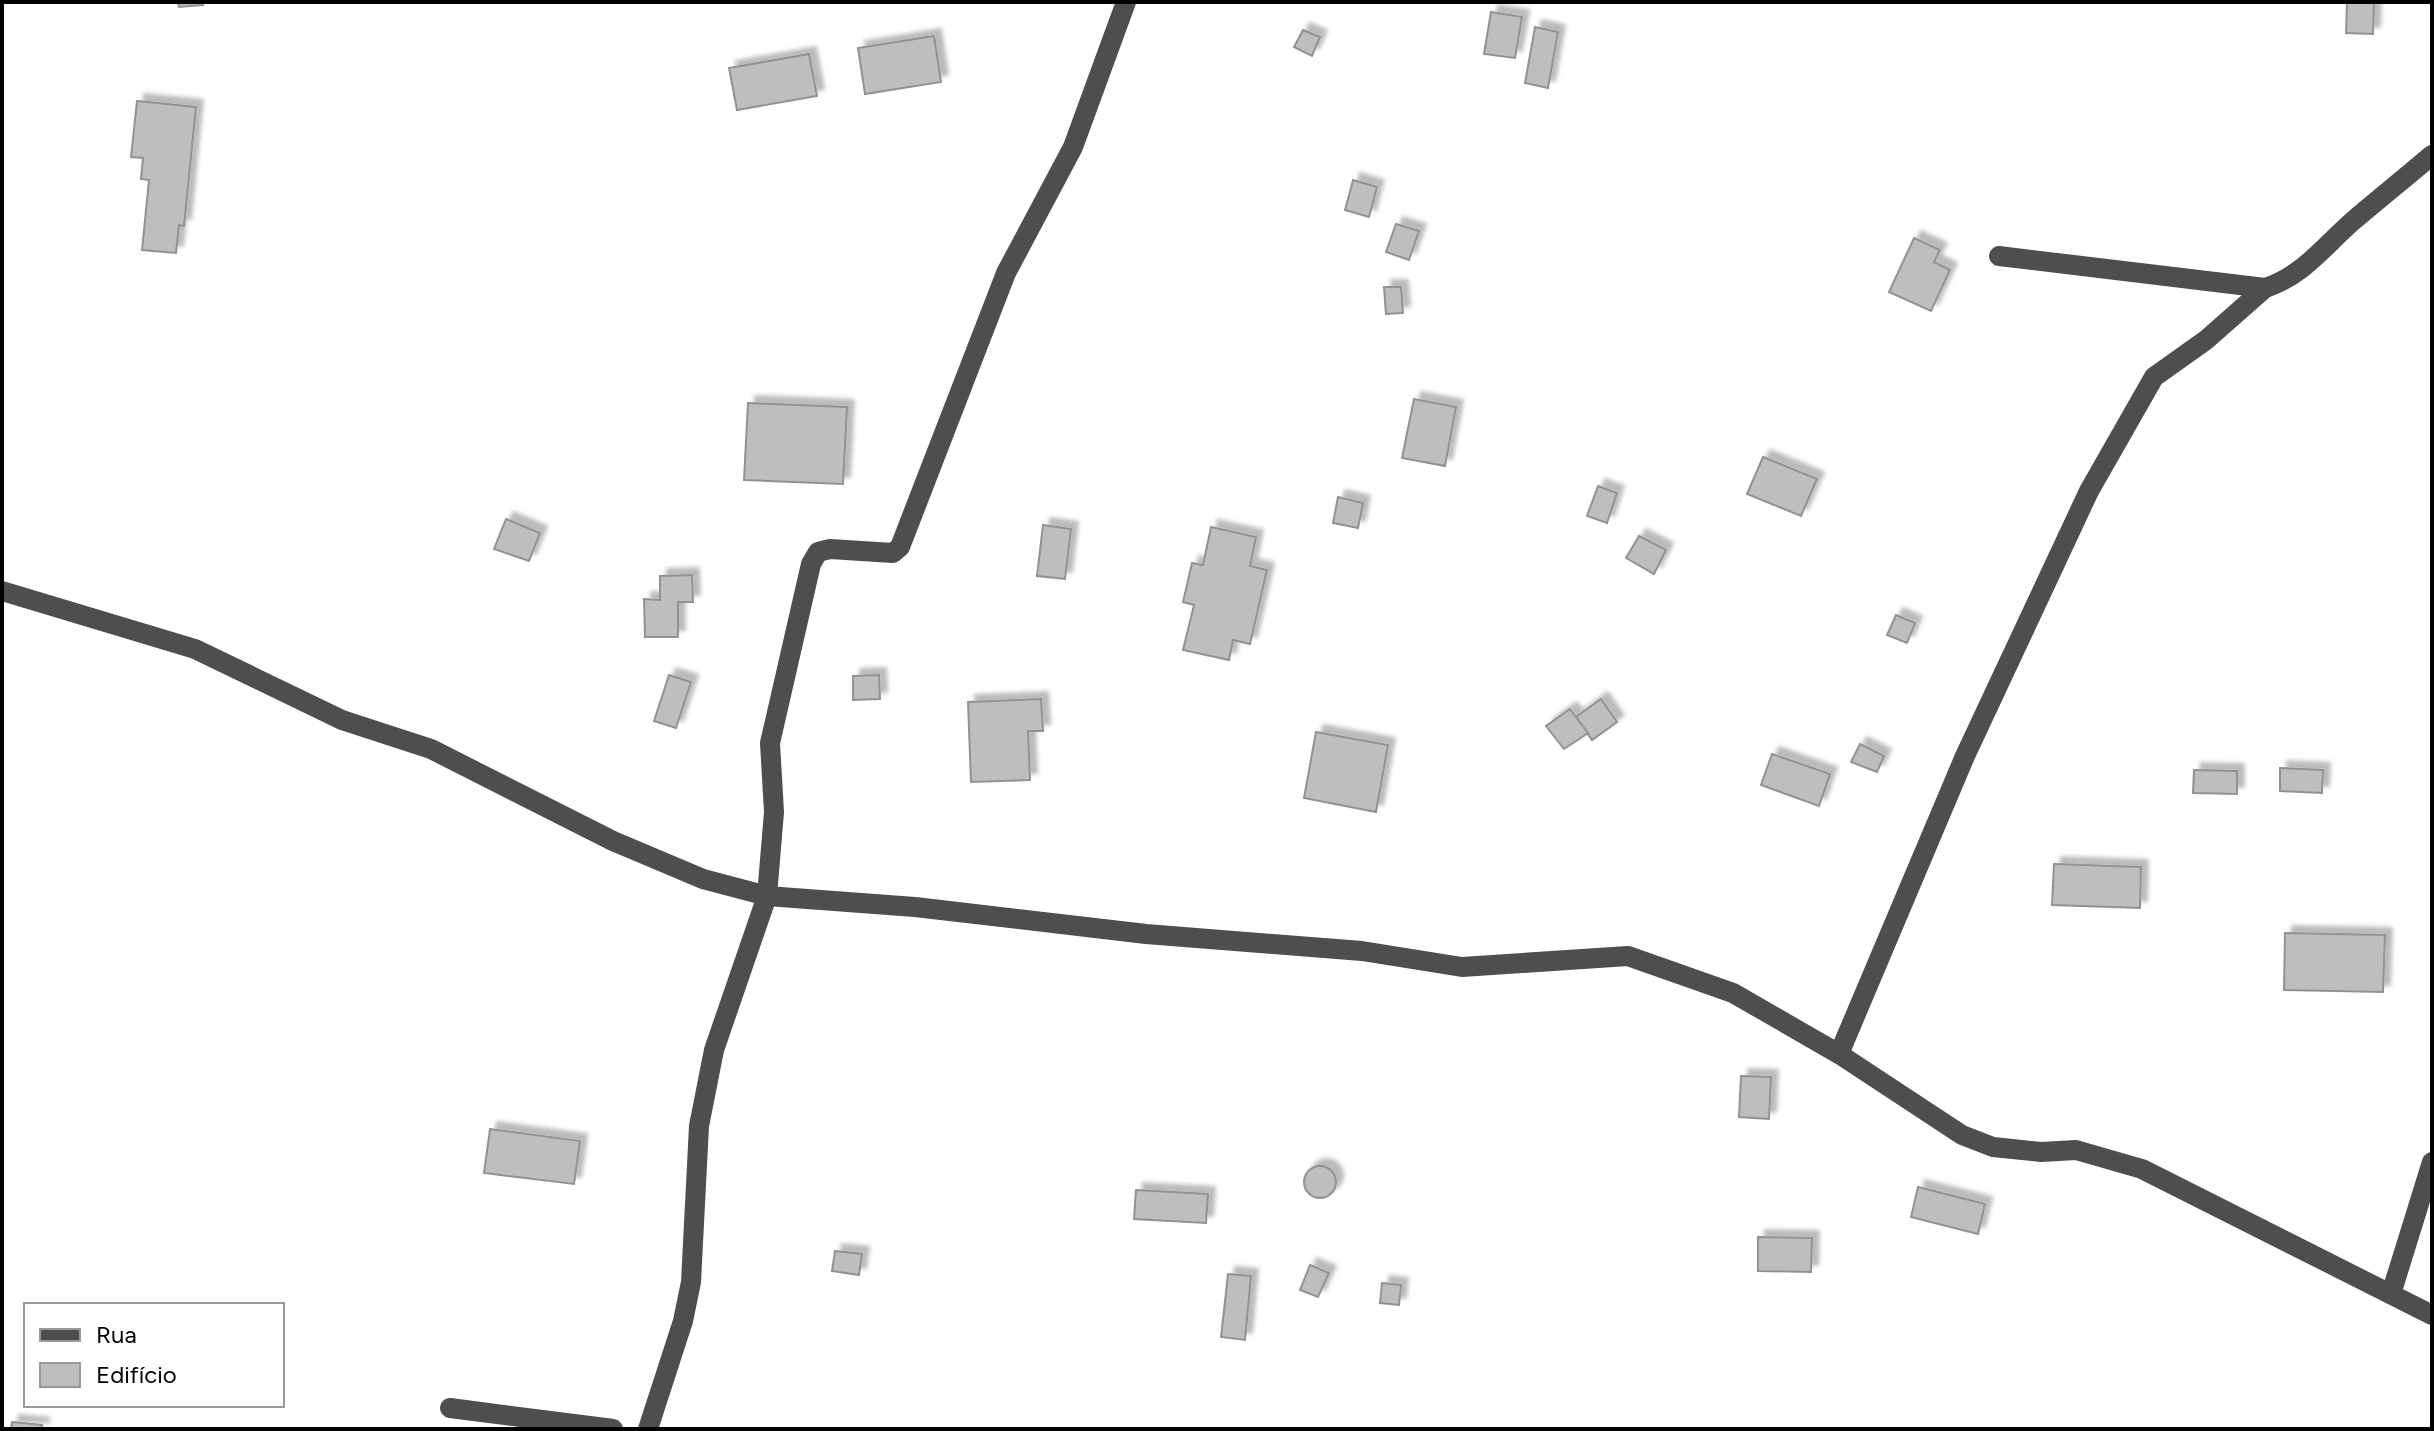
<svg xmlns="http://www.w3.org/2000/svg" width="2434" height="1431" viewBox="0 0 2434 1431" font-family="Figtree,sans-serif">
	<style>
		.building { fill: #bebebe; stroke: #929292; stroke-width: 2; filter: url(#shadow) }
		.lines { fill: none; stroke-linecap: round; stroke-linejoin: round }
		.minor { stroke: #4e4e4e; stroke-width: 20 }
	</style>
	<defs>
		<filter id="shadow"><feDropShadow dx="7" dy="-7" stdDeviation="2" flood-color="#0004"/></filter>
	</defs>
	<rect width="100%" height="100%" fill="#fff"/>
	<g class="building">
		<path d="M178,2H203V5L179,7Z"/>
		<path d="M2347,2H2374L2373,34L2346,33Z"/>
		<path d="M1491,12L1522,17L1515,58L1484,54Z"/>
		<path d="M1535,27L1558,32L1548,88L1525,83Z"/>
		<path d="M1303,30L1320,37L1312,56L1294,47Z"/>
		<path d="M934,36L941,82L865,94L858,48Z"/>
		<path d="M809,54L817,96L737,110L729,68Z"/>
		<path d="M137,101L196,107L184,226L179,225L176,253L142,250L149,180L141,179L143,158L131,157Z"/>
		<path d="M1353,180L1377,187L1369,217L1345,210Z"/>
		<path d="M1396,224L1419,231L1409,260L1386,252Z"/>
		<path d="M1914,238L1940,250L1934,262L1950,270L1931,311L1889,292Z"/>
		<path d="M1384,287H1401L1403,313L1386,314Z"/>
		<path d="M1414,399L1456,407L1445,466L1402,458Z"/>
		<path d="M748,403L847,407L843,484L744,480Z"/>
		<path d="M1763,457L1817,479L1801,516L1747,494Z"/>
		<path d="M1598,486L1617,493L1607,523L1587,516Z"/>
		<path d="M1338,497L1363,503L1358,528L1333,523Z"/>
		<path d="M506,519L540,533L529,561L494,549Z"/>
		<path d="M1043,525L1071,529L1065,579L1037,576Z"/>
		<path d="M1211,527L1256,537L1250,566L1267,570L1250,644L1233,640L1229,660L1183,650L1194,605L1183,602L1192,563L1203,565Z"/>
		<path d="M1639,536L1666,550L1654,574L1626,558Z"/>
		<path d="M692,575L693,602H678V637H645L644,599L660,600V576Z"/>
		<path d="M1896,615L1915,623L1907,643L1887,635Z"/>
		<path d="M669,675L691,682L676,728L654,721Z"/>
		<path d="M879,675L880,699L853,700V676Z"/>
		<path d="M1041,699L1043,731H1028L1030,780L971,782L968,702Z"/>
		<path d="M1601,699L1617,722L1592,740L1576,717Z"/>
		<path d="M1570,709L1588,733L1564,749L1546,726Z"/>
		<path d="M1316,732L1388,745L1376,812L1304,798Z"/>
		<path d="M1860,744L1884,756L1877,772L1851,762Z"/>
		<path d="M1772,754L1830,774L1819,806L1761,785Z"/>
		<path d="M2280,768L2323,770L2322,793L2280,791Z"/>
		<path d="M2194,770L2237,771V794L2193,793Z"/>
		<path d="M2054,864L2141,867L2140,908L2052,905Z"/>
		<path d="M2285,933L2385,935L2383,992L2284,990Z"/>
		<path d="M1741,1076L1771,1077L1769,1119L1739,1117Z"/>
		<path d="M490,1129L580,1141L574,1184L484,1173Z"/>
		<circle cx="1320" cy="1182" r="16"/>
		<path d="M1918,1187L1985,1204L1978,1234L1911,1217Z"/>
		<path d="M1136,1190L1208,1194L1206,1223L1134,1219Z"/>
		<path d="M1758,1237L1812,1238L1811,1272L1758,1271Z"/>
		<path d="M835,1251L862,1254L859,1275L832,1271Z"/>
		<path d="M1310,1265L1329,1273L1318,1297L1300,1290Z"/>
		<path d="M1228,1274L1251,1276L1245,1340L1221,1337Z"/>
		<path d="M1382,1283L1401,1285L1399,1305L1380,1303Z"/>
		<path d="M12,1422L42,1425V1429H11Z"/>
	</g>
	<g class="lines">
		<g class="minor">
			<path d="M1999,256L2265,288C2303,276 2325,245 2354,220C2380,198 2406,177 2432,155"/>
			<path d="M2,591L195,649L342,720L431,749L613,841L703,879L767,896L915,907L1146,934L1362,951L1462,967L1628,956L1733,993L1839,1054L1962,1135L1993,1147L2041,1152L2076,1150L2142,1169L2432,1315"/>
			<path d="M1839,1054L1965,756L2089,491L2154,377L2206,340L2265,288"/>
			<path d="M2391,1294L2432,1162"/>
			<path d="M450,1408L613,1429"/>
			<path d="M648,1429L683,1321L691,1282L699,1126L714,1050L767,896L774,812L770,743L811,564L818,552L830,549L893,553L900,547L1006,273L1073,147L1126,2"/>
		</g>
	</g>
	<rect width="2434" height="1431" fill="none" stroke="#000000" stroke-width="8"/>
	<rect x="24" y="1303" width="260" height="104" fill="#ffffff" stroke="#999999" stroke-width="2"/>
	<rect x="40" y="1329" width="40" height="12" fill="#4e4e4e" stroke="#999999" stroke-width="2"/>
	<text x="96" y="1343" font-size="24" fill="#000000">Rua</text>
	<rect x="40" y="1363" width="40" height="24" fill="#bebebe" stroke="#999999" stroke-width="2"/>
	<text x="96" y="1383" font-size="24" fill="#000000">Edifício</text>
</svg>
